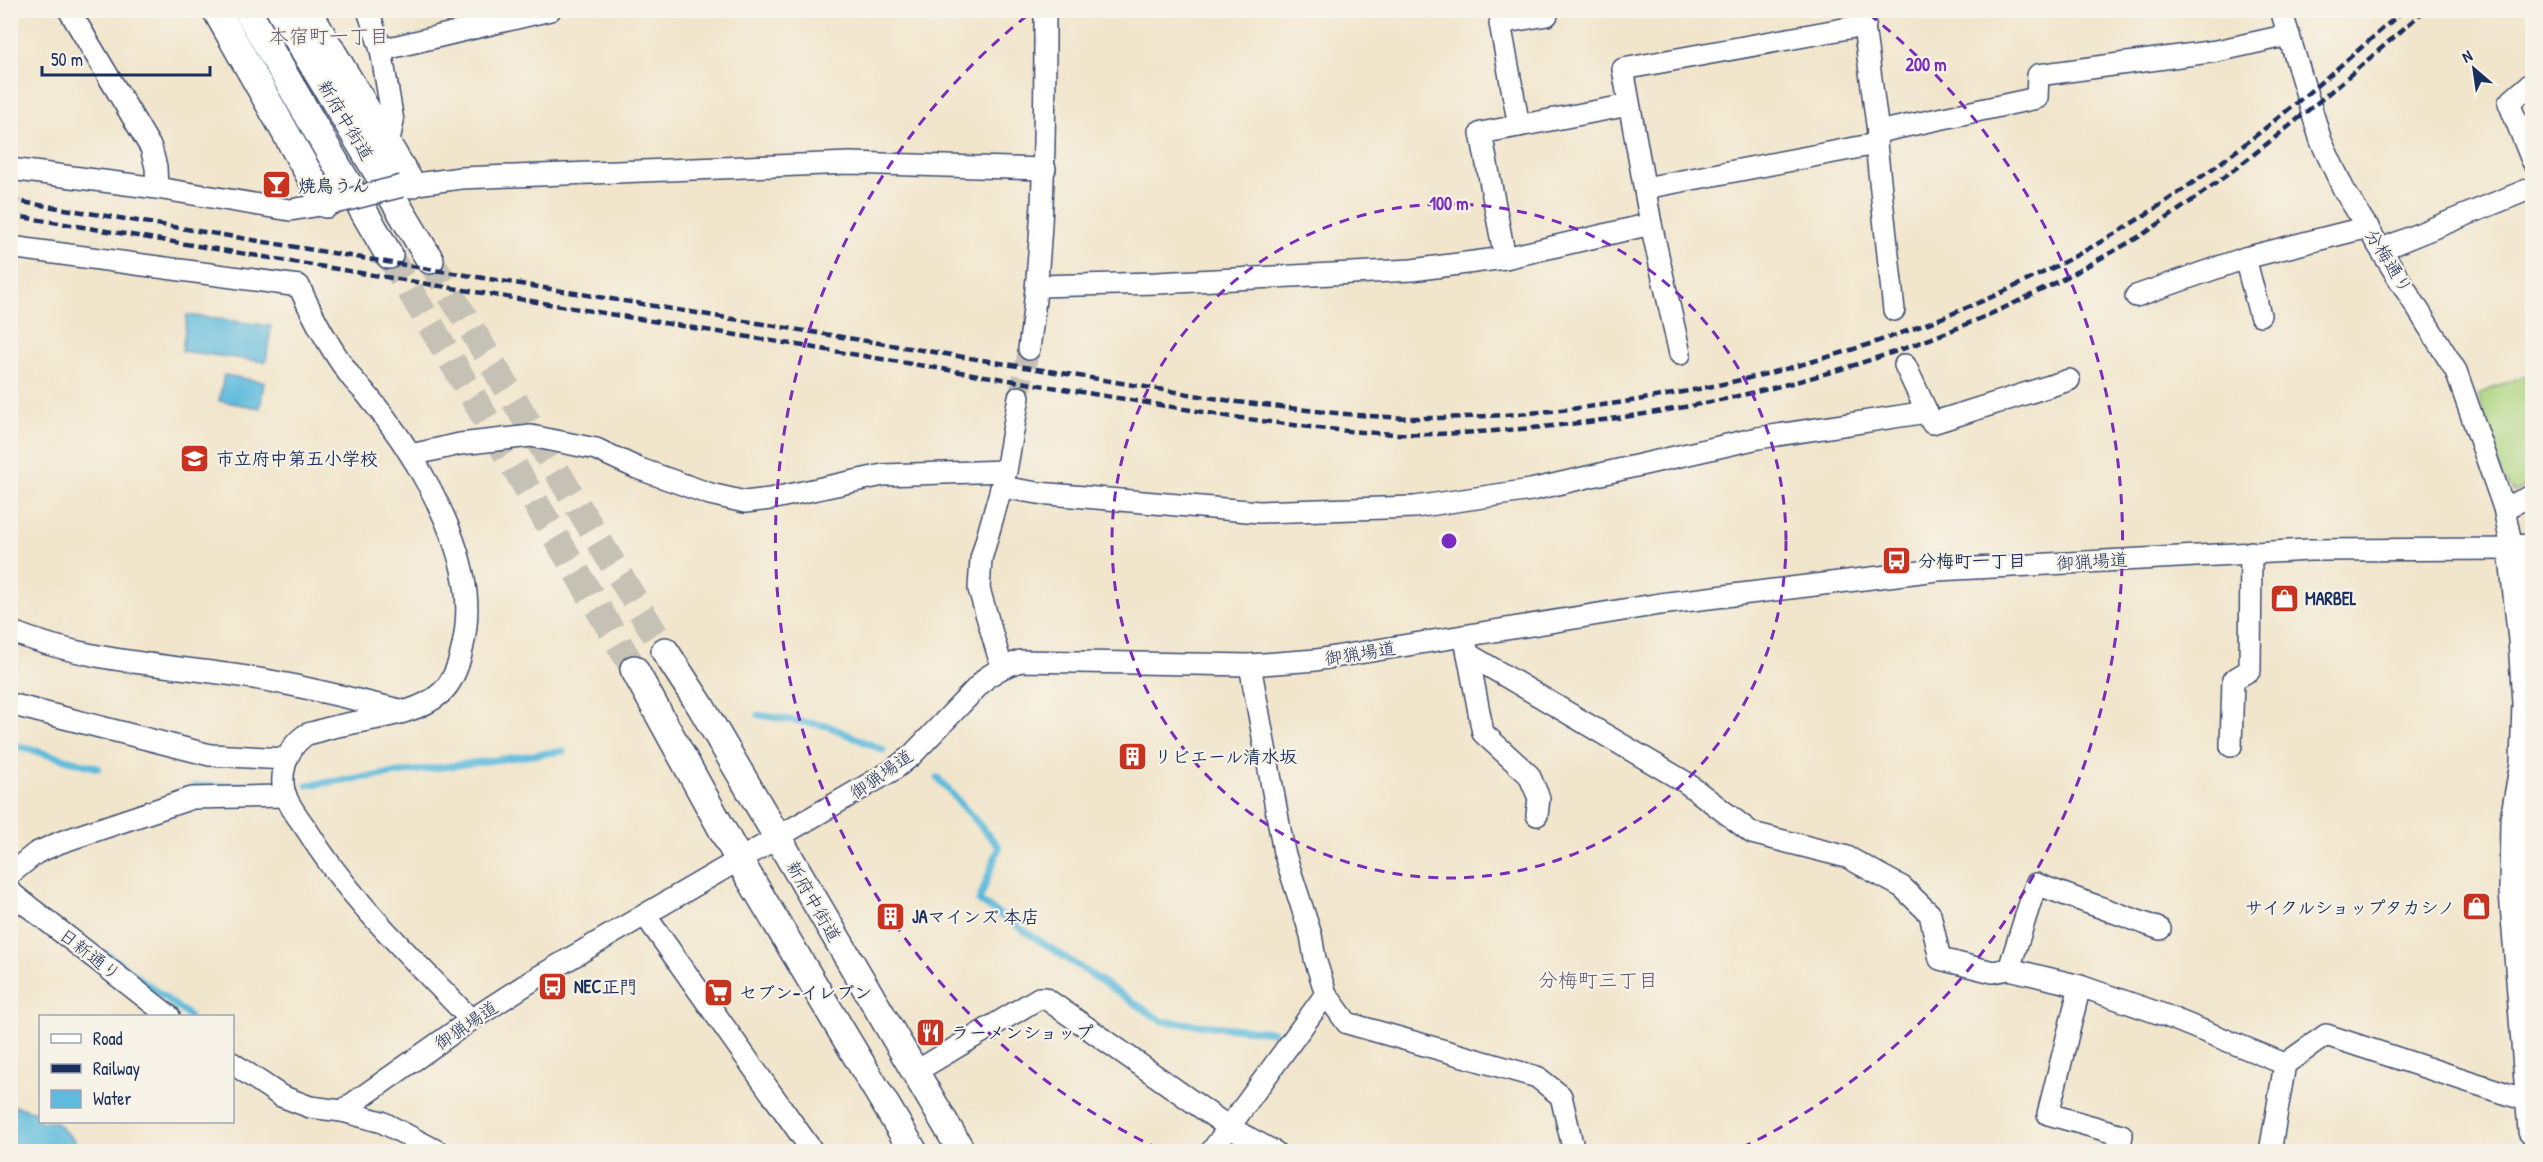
<svg xmlns="http://www.w3.org/2000/svg" width="2543" height="1162" viewBox="0 0 2543 1162" font-family="'Patrick Hand','Klee One',sans-serif">
	<style>
		.green { fill: #abd47f; stroke: #63826e; stroke-width: 1.5 }
		.water { fill: #5fbbdd; stroke: #3d759e; stroke-width: 1.5 }
		.lines { fill: none; stroke-linecap: round; stroke-linejoin: round }
		.stream { stroke: #5fbbdd; stroke-width: 7 }
		.minor-tunnel { stroke: #c6c1b5; stroke-width: 21; stroke-dasharray: 21 10; stroke-linecap: butt }
		.major-tunnel { stroke: #c6c1b5; stroke-width: 27; stroke-dasharray: 27 14; stroke-linecap: butt }
		.minor-casing { stroke: #3b4a6e; stroke-width: 24 }
		.major-casing { stroke: #3b4a6e; stroke-width: 30 }
		.minor { stroke: #fff; stroke-width: 21 }
		.major { stroke: #fff; stroke-width: 27 }
		.rail { stroke: #1b2f5e; stroke-width: 4.5; stroke-dasharray: 9 4.5; stroke-linecap: butt }
		.minor-bridge-casing { stroke: #3b4a6e; stroke-width: 24; stroke-linecap: butt }
		.minor-bridge { stroke: #fff; stroke-width: 21 }
		.ring { fill: none; stroke: #7b2cbf; stroke-width: 3; stroke-dasharray: 10 8 }
		.labels { text-anchor: middle; dominant-baseline: central; stroke-width: 4.5; stroke-linejoin: round; paint-order: stroke }
		.street-label { font-size: 18px; fill: #1b2f5e; stroke: #f7f3e8 }
		.poi-label { font-size: 18px; font-weight: bold; fill: #1b2f5e; stroke: #f7f3e8; text-anchor: start }
		.neighbourhood-label { font-size: 20px; fill: #625976; stroke: #f7f3e8 }
		.centre { fill: #7b2cbf; stroke: #f7f3e8; stroke-width: 3 }
		.ring-label { font-size: 18px; text-anchor: middle; font-weight: bold; fill: #7b2cbf; stroke: #f7f3e8; stroke-width: 4.5; stroke-linejoin: round; paint-order: stroke }
	</style>
	<rect width="100%" height="100%" fill="#f7f3e8"/>
	<filter id="ink" filterUnits="userSpaceOnUse"><feTurbulence type="fractalNoise" baseFrequency=".0167" numOctaves="2"/><feDisplacementMap in="SourceGraphic" scale="12" xChannelSelector="R" yChannelSelector="G"/><feConvolveMatrix kernelMatrix="1 2 1 2 8 2 1 2 1" color-interpolation-filters="sRGB"/></filter>
	<filter id="wash" filterUnits="userSpaceOnUse"><feTurbulence type="fractalNoise" baseFrequency=".008" numOctaves="4" result="noise"/><feDisplacementMap in="SourceGraphic" scale="24" xChannelSelector="R" yChannelSelector="G"/><feGaussianBlur stdDeviation="1.35" result="paint"/><feColorMatrix in="noise" values="0 0 0 0 0 0 0 0 0 0 0 0 0 0 0 0 0 1.4 0 .05"/><feComposite in="paint" operator="in"/></filter>
	<g filter="url(#wash)">
		<rect width="100%" height="100%" fill="#f1e5cb"/>
		<path class="green" d="M2532,373V484L2514,492L2502,476L2478,394Z"/>
		<g class="water">
			<path d="M187,315L271,326L266,362L182,351Z"/>
			<path d="M224,375L264,382L260,408L219,401Z"/>
			<path d="M11,1105L40,1113V1122H55L74,1140L81,1151H11Z"/>
		</g>
		<g class="lines">
			<g class="stream">
				<path d="M759,715L828,726L883,750"/>
				<path d="M10,744L98,768L94,767"/>
				<path d="M938,778L999,847L979,901L1162,1021L1273,1032"/>
				<path d="M307,785L563,751"/>
				<path d="M194,786H269"/>
				<path d="M107,954L189,1016"/>
			</g>
		</g>
	</g>
	<g filter="url(#ink)">
		<g class="lines">
			<path class="minor-tunnel" d="M1019,397L1029,349"/>
			<g class="major-tunnel">
				<path d="M389,255L634,669"/>
				<path d="M430,260L665,651"/>
			</g>
			<defs>
				<g id="minor">
					<path d="M69,10L151,148L156,167L157,188"/>
					<path d="M368,10L381,50L393,121L388,145"/>
					<path d="M1862,11L1878,132L1876,144L1894,310"/>
					<path d="M381,50L550,10"/>
					<path d="M2532,83L2509,103L2532,160"/>
					<path d="M1519,126L1500,23L1547,15L1546,10"/>
					<path d="M1878,132L2037,98L2038,75L2217,51L2289,35"/>
					<path d="M10,169L157,188L290,210L339,202"/>
					<path d="M402,186L461,178L850,163L1045,169"/>
					<path d="M1645,188L1876,144"/>
					<path d="M1651,224L1680,354"/>
					<path d="M10,247L299,286C313,317 329,347 349,374C354,382 362,388 368,396C410,446 459,527 466,593C469,621 463,673 441,693C414,718 357,719 322,730C317,732 308,733 304,736C286,749 278,777 286,797C291,809 300,820 307,830C350,901 414,959 471,1020"/>
					<path d="M2382,249L2532,188"/>
					<path d="M1505,258L1481,133L1629,105"/>
					<path d="M2245,258L2260,315"/>
					<path d="M1038,286L1157,283L1412,270L1505,258L1651,224L1623,69L1865,25"/>
					<path d="M2136,296L2245,258L2368,227"/>
					<path d="M1029,349C1045,236 1045,124 1045,10"/>
					<path d="M1905,365L1932,423L2069,380"/>
					<path d="M411,455L460,444L531,436L596,449L637,468L710,494L745,502L770,499L883,475L1006,471L981,559L979,589L1002,668"/>
					<path d="M1006,471L1019,397"/>
					<path d="M1001,487L1038,493L1259,512L1415,507L1531,490L1758,438L1927,412"/>
					<path d="M2504,508L2532,496"/>
					<path d="M10,631C93,665 184,665 271,681C314,689 357,700 400,710"/>
					<path d="M1464,636L1468,654L1685,782L1752,833L1847,857L1902,887L1930,914L1940,959L1993,972L2009,969L2080,986L2164,1015L2285,1064"/>
					<path d="M1468,654L1483,733L1529,775L1539,798L1537,815"/>
					<path d="M1250,665L1284,852L1311,935L1315,959L1326,994L1347,1023L1537,1077L1561,1096L1574,1152"/>
					<path d="M10,704L210,755L286,759"/>
					<path d="M2231,746L2233,680L2250,670L2251,552"/>
					<path d="M2512,868L2532,863"/>
					<path d="M10,874L36,853L61,842L192,798L286,796"/>
					<path d="M10,892L169,1016"/>
					<path d="M645,915L813,1152"/>
					<path d="M2009,969L2036,884L2160,929"/>
					<path d="M2080,986L2048,1114L2122,1135L2119,1152"/>
					<path d="M232,1063L281,1096L310,1107L342,1111L382,1122L439,1152"/>
					<path d="M915,1072L1039,998H1045L1230,1128L1275,1152"/>
					<path d="M342,1111L471,1020L533,980L893,770L912,755L987,677L1002,668L1020,661L1250,665L1316,660L1660,604L1937,570L2309,550L2512,549L2504,508L2456,371L2344,190L2321,141L2281,10"/>
					<path d="M1211,1152L1326,994"/>
					<path d="M2270,1152L2285,1064L2326,1035L2529,1101"/>
				</g>
				<g id="major">
					<path d="M216,10L326,204"/>
					<path d="M247,10L389,255"/>
					<path d="M280,10L430,260"/>
					<path d="M307,10L411,184"/>
					<path d="M2532,548L2512,549L2522,640L2526,703L2524,763L2514,819L2513,892L2532,1131"/>
					<path d="M665,651L700,705L962,1152"/>
					<path d="M634,669L739,860L914,1152"/>
				</g>
			</defs>
			<use href="#minor" class="minor-casing"/>
			<use href="#major" class="major-casing"/>
			<use href="#minor" class="minor"/>
			<use href="#major" class="major"/>
			<g class="rail">
				<path d="M10,200L1237,402C1302,409 1369,419 1435,418C1675,413 1933,348 2137,220C2233,160 2319,85 2404,10"/>
				<path d="M10,215L1233,417C1300,426 1368,436 1436,434C1659,426 1889,376 2085,267C2106,255 2128,244 2148,231C2246,166 2336,88 2425,10"/>
			</g>
			<defs>
				<path id="minor-bridge" d="M343,201L402,186"/>
			</defs>
			<use href="#minor-bridge" class="minor-bridge-casing"/>
			<use href="#minor-bridge" class="minor-bridge"/>
		</g>
	</g>
	<g class="ring">
		<circle cx="1449" cy="541" r="337"/>
		<path d="M1159 1149A674 674 0 0 1 1029 14M1869 14A674 674 0 0 1 1739 1149"/>
	</g>
	<defs>
		<symbol id="bar-square" viewBox="-11 -11 22 22"><rect x="-9" y="-9" width="18" height="18" rx="4" fill="#c8321e" stroke="#f7f3e8"/><path d="M-6-5H6L.8 .8V4.5H3.5V6h-7V4.5H-.8V.8Z" fill="#fff"/></symbol>
		<symbol id="school-square" viewBox="-11 -11 22 22"><rect x="-9" y="-9" width="18" height="18" rx="4" fill="#c8321e" stroke="#f7f3e8"/><path d="M0-5L7-2L0 1L-7-2ZM-4 1L0 2.5L4 1V4Q0 6-4 4Z" fill="#fff"/></symbol>
		<symbol id="bus-square" viewBox="-11 -11 22 22"><rect x="-9" y="-9" width="18" height="18" rx="4" fill="#c8321e" stroke="#f7f3e8"/><path d="M-5-6H5V4H4V6H2V4H-2V6H-4V4H-5ZM-3.5-4V0h7V-4ZM-3.5 1.2v1.5H-2V1.2ZM2 1.2v1.5H3.5V1.2Z" fill="#fff"/></symbol>
		<symbol id="shop-square" viewBox="-11 -11 22 22"><rect x="-9" y="-9" width="18" height="18" rx="4" fill="#c8321e" stroke="#f7f3e8"/><path d="M-5-2.5h2.3a2.7 3.5 0 0 1 5.4 0H5L5.5 6h-11ZM-1.5-2.5h3a1.5 2.3 0 0 0-3 0Z" fill="#fff"/></symbol>
		<symbol id="building-square" viewBox="-11 -11 22 22"><rect x="-9" y="-9" width="18" height="18" rx="4" fill="#c8321e" stroke="#f7f3e8"/><path d="M-4-6H4V6H1V3H-1V6H-4ZM-2.5-4.3h1.7v1.8h-1.7ZM.8-4.3h1.7v1.8H.8ZM-2.5-1h1.7V.8h-1.7ZM.8-1h1.7V.8H.8Z" fill="#fff"/></symbol>
		<symbol id="supermarket-square" viewBox="-11 -11 22 22"><rect x="-9" y="-9" width="18" height="18" rx="4" fill="#c8321e" stroke="#f7f3e8"/><path d="M-6-5.5h2.5l.6 2H6L4.5 2H-2.5L-4.4-4H-6ZM-1.5 3.2a1.3 1.3 0 1 0 .1 0ZM3 3.2a1.3 1.3 0 1 0 .1 0Z" fill="#fff"/></symbol>
		<symbol id="restaurant-square" viewBox="-11 -11 22 22"><rect x="-9" y="-9" width="18" height="18" rx="4" fill="#c8321e" stroke="#f7f3e8"/><path d="M-5-6h1v4h1v-4h1v4h1v-4h1v5L-1.5 .5V6h-2V.5L-5-1ZM5-6V6H3V1.5H1.5Q1.5-4 5-6Z" fill="#fff"/></symbol>
	</defs>
	<g fill-rule="evenodd">
		<use href="#bar-square" x="260" y="168" width="33" height="33"/>
		<use href="#school-square" x="178" y="442" width="33" height="33"/>
		<use href="#bus-square" x="1880" y="544" width="33" height="33"/>
		<use href="#shop-square" x="2268" y="582" width="33" height="33"/>
		<use href="#building-square" x="1116" y="740" width="33" height="33"/>
		<use href="#shop-square" x="2460" y="890" width="33" height="33"/>
		<use href="#building-square" x="874" y="900" width="33" height="33"/>
		<use href="#bus-square" x="536" y="970" width="33" height="33"/>
		<use href="#supermarket-square" x="702" y="976" width="33" height="33"/>
		<use href="#restaurant-square" x="914" y="1016" width="33" height="33"/>
	</g>
	<g class="labels">
		<g class="street-label">
			<text transform="translate(346 120) rotate(59)">新府中街道</text>
			<text transform="translate(2389 261) rotate(58)">分梅通り</text>
			<text transform="translate(2092 561) rotate(-3)">御猟場道</text>
			<text transform="translate(1360 653) rotate(-9)">御猟場道</text>
			<text transform="translate(881 774) rotate(-35)">御猟場道</text>
			<text transform="translate(814 901) rotate(60)">新府中街道</text>
			<text transform="translate(90 954) rotate(38)">日新通り</text>
			<text transform="translate(466 1025) rotate(-34)">御猟場道</text>
		</g>
		<g class="poi-label">
			<text x="298" y="185">焼鳥うん</text>
			<text x="216" y="458">市立府中第五小学校</text>
			<text x="1918" y="560">分梅町一丁目</text>
			<text x="2305" y="598">MARBEL</text>
			<text x="1154" y="756">リビエール清水坂</text>
			<text x="2455" y="907" text-anchor="end">サイクルショップタカシノ</text>
			<text x="912" y="916">JAマインズ 本店</text>
			<text x="574" y="986">NEC正門</text>
			<text x="739" y="992">セブン-イレブン</text>
			<text x="951" y="1032">ラーメンショップ</text>
		</g>
		<g class="neighbourhood-label">
			<text x="329" y="35">本宿町一丁目</text>
			<text x="1598" y="979">分梅町三丁目</text>
		</g>
	</g>
	<circle cx="1449" cy="541" r="9" class="centre"/>
	<g class="ring-label">
		<text x="1926" y="71">200 m</text>
		<text x="1449" y="210">100 m</text>
	</g>
	<rect width="2543" height="1162" fill="none" stroke="#f7f3e8" stroke-width="36"/>
	<rect x="39" y="1015" width="195" height="108" fill="#f7f3e8" stroke="#9fa5b1" stroke-width="1.5"/>
	<rect x="51" y="1034" width="30" height="9" fill="#ffffff" stroke="#9fa5b1" stroke-width="1.5"/>
	<text x="93" y="1045" font-size="18" fill="#1b2f5e">Road</text>
	<rect x="51" y="1064" width="30" height="9" fill="#1b2f5e" stroke="#9fa5b1" stroke-width="1.5"/>
	<text x="93" y="1075" font-size="18" fill="#1b2f5e">Railway</text>
	<rect x="51" y="1090" width="30" height="18" fill="#5fbbdd" stroke="#9fa5b1" stroke-width="1.5"/>
	<text x="93" y="1105" font-size="18" fill="#1b2f5e">Water</text>
	<g transform="translate(2474 69) rotate(331)" stroke="#f7f3e8" stroke-width="4.5" paint-order="stroke">
	<path d="M0-4.5L10 22L0 15L-10 22Z" fill="#1b2f5e"/>
	<text y="-9" font-size="16" font-weight="bold" text-anchor="middle" fill="#1b2f5e">N</text>
	</g>
	<path d="M42 66v9h168v-9" fill="none" stroke="#1b2f5e" stroke-width="3"/>
	<text x="51" y="66" font-size="18" fill="#1b2f5e" stroke="#f7f3e8" stroke-width="4.5" paint-order="stroke">50 m</text>
</svg>
